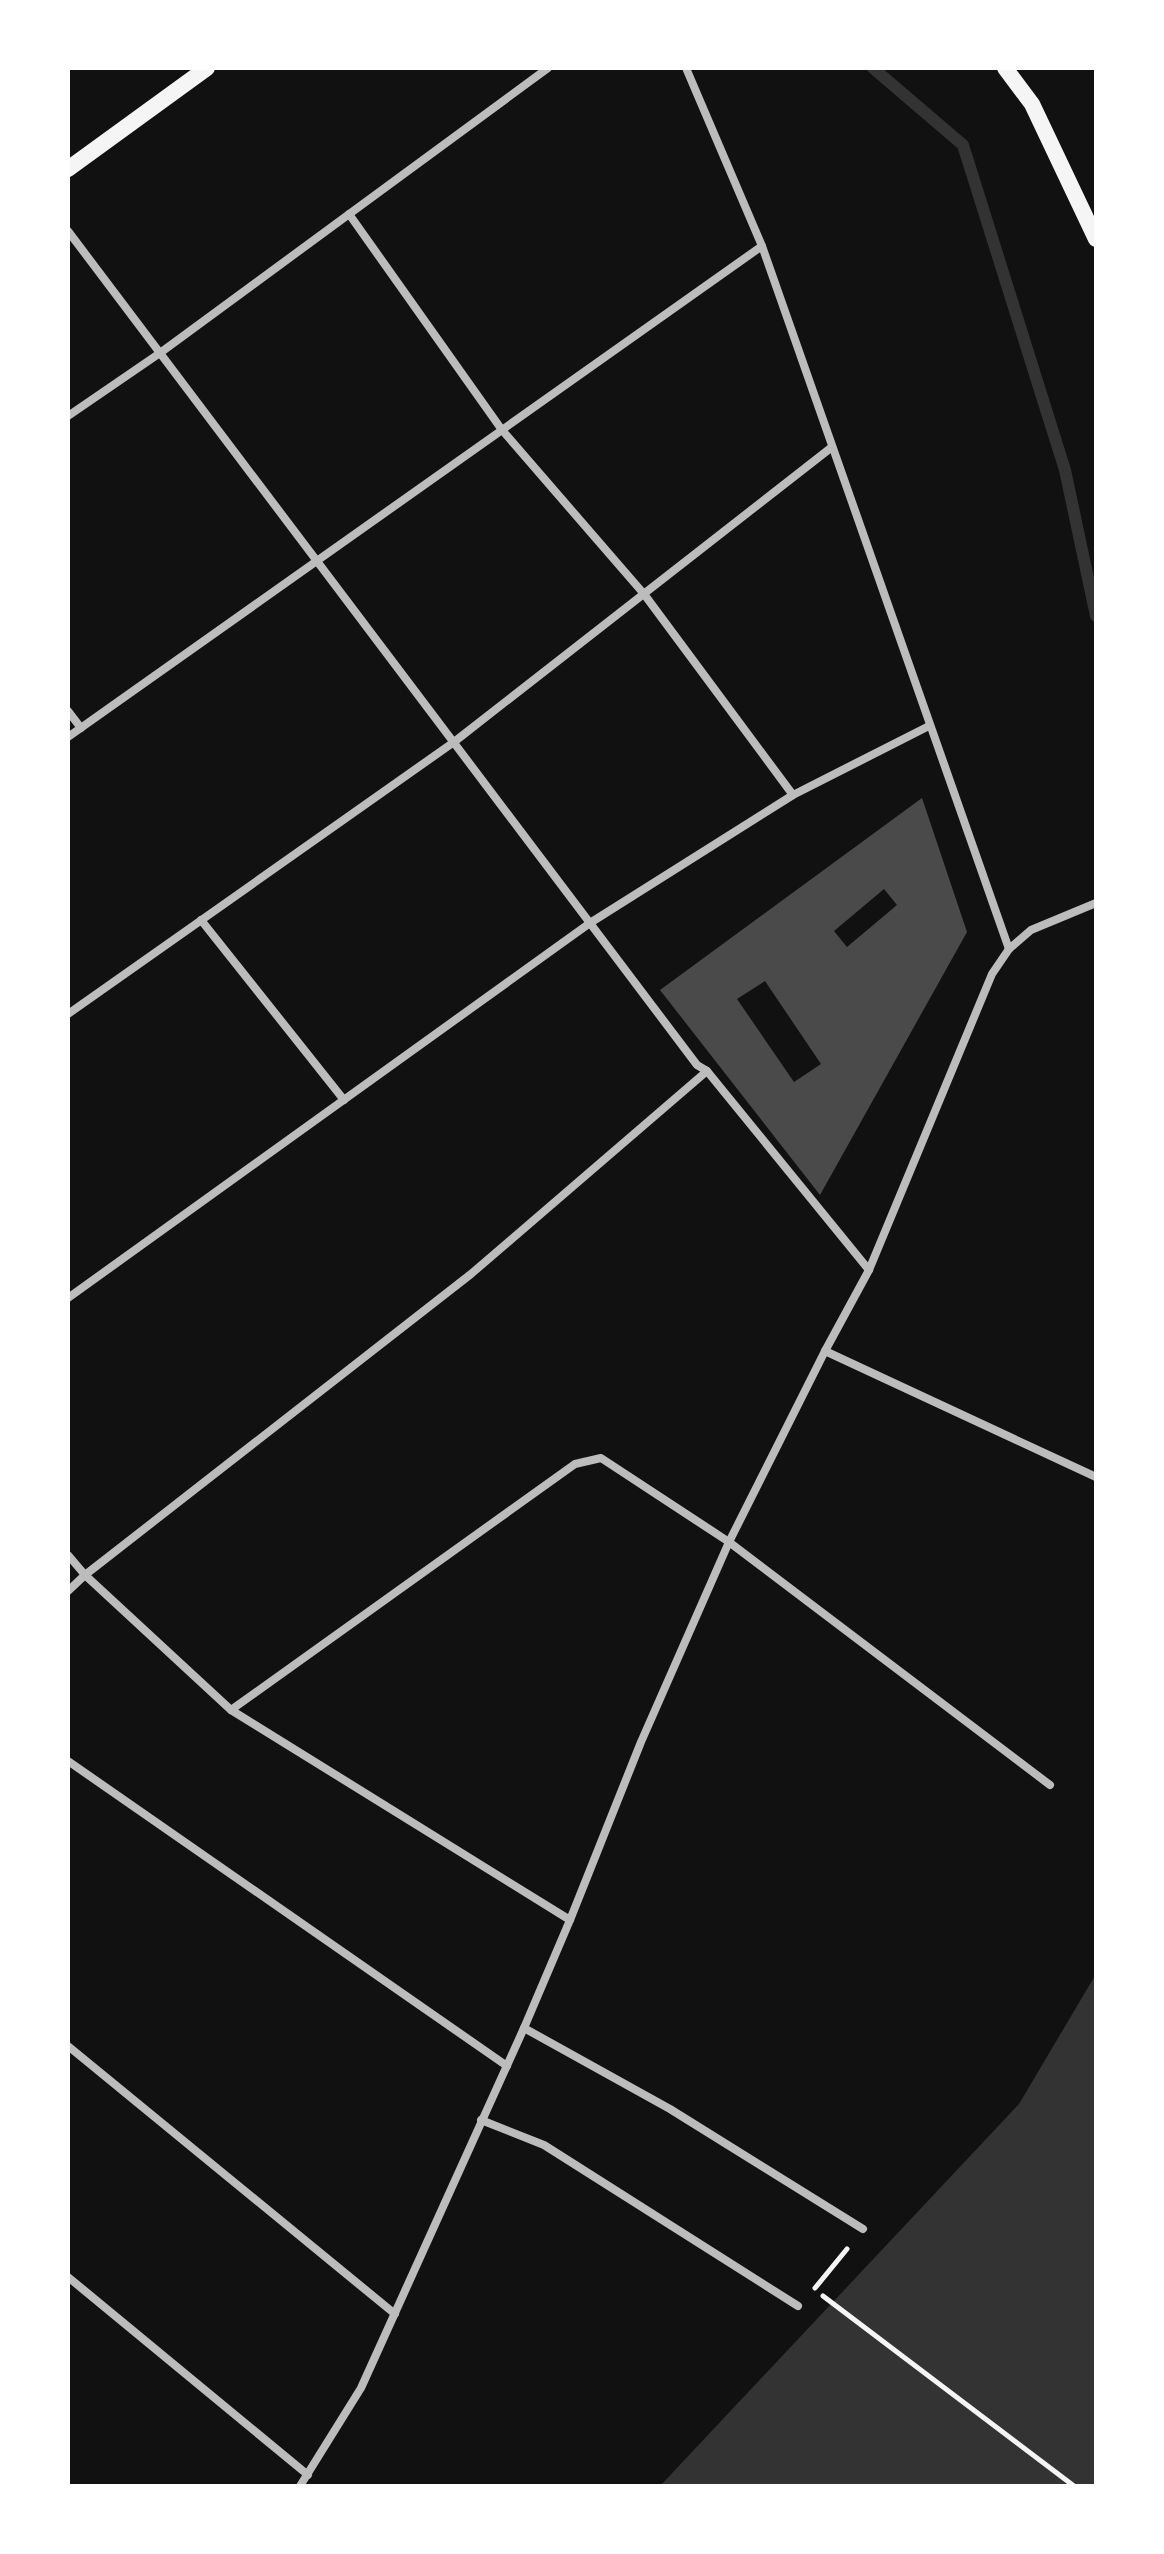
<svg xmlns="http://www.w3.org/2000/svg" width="1164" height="2554" viewBox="0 0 1164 2554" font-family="'DejaVu Sans',sans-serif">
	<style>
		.water { fill: #333 }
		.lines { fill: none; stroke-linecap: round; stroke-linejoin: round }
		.stream { stroke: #333; stroke-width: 12 }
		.building { fill: #4a4a4a; fill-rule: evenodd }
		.path { stroke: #f5f5f5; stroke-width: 5 }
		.minor { stroke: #bcbcbc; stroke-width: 8 }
		.secondary { stroke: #f5f5f5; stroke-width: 16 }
	</style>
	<rect width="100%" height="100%" fill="#111"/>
	<path class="water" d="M1096,1974V2486H660L1019,2104Z"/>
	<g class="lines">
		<path class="stream" d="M873,68L963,145L1065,470L1096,616"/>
	</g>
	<path class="building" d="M922,798L967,932L820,1195L660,990ZM884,889L897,905L847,947L834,931ZM765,981L821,1064L794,1082L737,999Z"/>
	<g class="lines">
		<g class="path">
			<path d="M815,2288L847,2249"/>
			<path d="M823,2296L1074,2486"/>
		</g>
		<g class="minor">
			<path d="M686,68L762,246"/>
			<path d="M349,214L502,430L644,594L793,795"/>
			<path d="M68,231L697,1065L707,1071L869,1270"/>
			<path d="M68,416L160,353L548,68"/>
			<path d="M68,711L81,728"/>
			<path d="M68,737L762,246L1009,949"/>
			<path d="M201,920L344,1100"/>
			<path d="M68,1014L454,742L832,447"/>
			<path d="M68,1298L590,923L793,795L929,726"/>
			<path d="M825,1351L1096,1477"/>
			<path d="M68,1555L85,1575L231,1710L570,1920"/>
			<path d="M68,1591L85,1575L471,1274L707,1071"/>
			<path d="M231,1710L575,1464L601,1458L729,1542L1050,1785"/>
			<path d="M68,1761L507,2066"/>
			<path d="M524,2028L670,2109L863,2229"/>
			<path d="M68,2046L395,2314"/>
			<path d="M481,2120L544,2145L798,2306"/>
			<path d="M68,2277L308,2475"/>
			<path d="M300,2486L361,2388L524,2028L570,1920L641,1742L729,1542L825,1351L869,1270L992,974L1009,949L1031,930L1096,903"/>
		</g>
		<g class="secondary">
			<path d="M1005,68L1032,104L1096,239"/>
			<path d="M68,169L207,68"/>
		</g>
	</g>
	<rect width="1164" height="2554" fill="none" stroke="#ffffff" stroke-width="140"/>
</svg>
